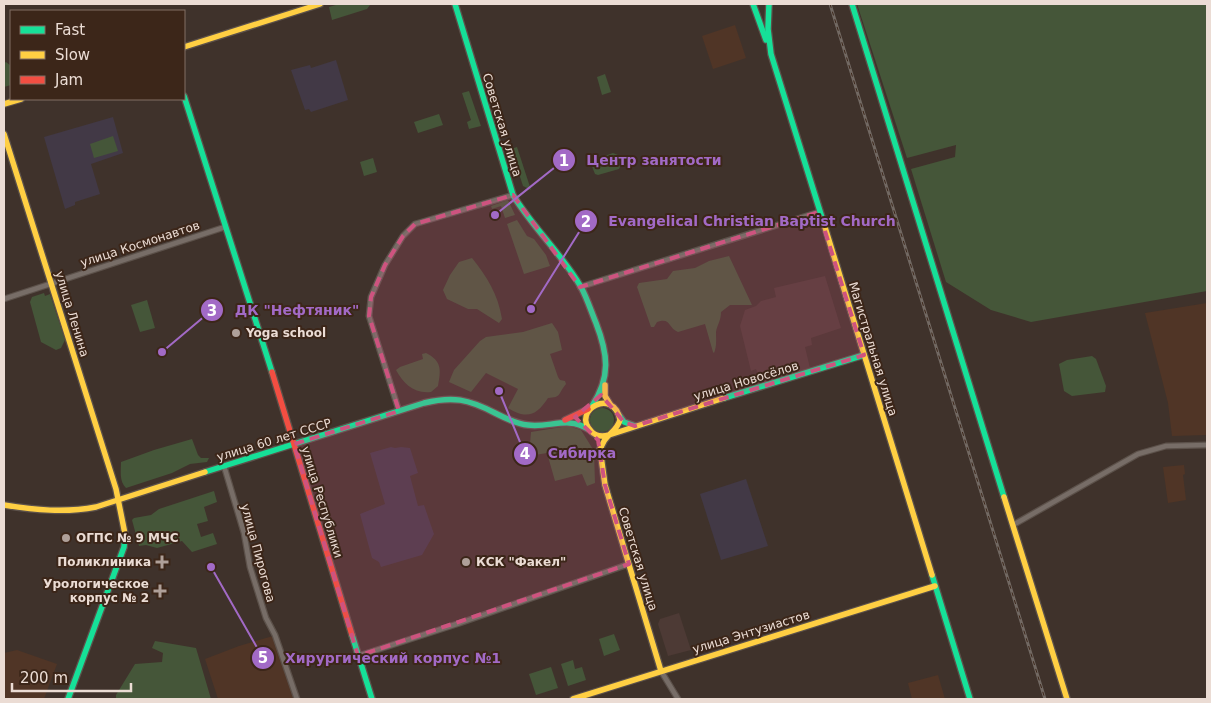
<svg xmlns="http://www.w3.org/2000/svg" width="1211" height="703" viewBox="0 0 1211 703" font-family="'DejaVu Sans',sans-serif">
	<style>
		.commercial { fill: #4d3a35 }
		.built { fill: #503526 }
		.education { fill: #423946 }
		.green { fill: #455639 }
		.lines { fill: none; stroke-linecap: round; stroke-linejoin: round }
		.street-casing { stroke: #5c514a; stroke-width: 7 }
		.fast-casing { stroke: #5c514a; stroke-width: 8 }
		.slow-casing { stroke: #5c514a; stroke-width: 8 }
		.jam-casing { stroke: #5c514a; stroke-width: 8 }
		.street { stroke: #776d67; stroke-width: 4.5 }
		.fast { stroke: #16e098; stroke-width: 5.5 }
		.slow { stroke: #ffcf43; stroke-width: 5.5 }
		.jam { stroke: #f24e42; stroke-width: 5.5 }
		.rail-casing { stroke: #726963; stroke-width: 3 }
		.rail { stroke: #3c2619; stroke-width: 1; stroke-dasharray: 4; stroke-linecap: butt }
		.marked { fill: #ce537f; fill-opacity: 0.2; stroke: #ce537f; stroke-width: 4; stroke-dasharray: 10 6; stroke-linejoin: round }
		.poi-dot { fill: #afa099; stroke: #3c2619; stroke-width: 2 }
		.labels { text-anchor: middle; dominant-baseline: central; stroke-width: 4; stroke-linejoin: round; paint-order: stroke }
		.street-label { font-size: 12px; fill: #ebdcd4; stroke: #3c2619 }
		.poi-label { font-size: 12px; font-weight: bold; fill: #ebdcd4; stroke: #3c2619; text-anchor: start }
		.leader { fill: none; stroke: #a26ac6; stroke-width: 2 }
		.callout-dot { fill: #a26ac6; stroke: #3c2619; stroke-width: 2 }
		.mark-label { font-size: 15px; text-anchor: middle; font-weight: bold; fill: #fff }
		.callout-label { font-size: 14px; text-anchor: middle; font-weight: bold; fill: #a26ac6; stroke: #3c2619; stroke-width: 4; stroke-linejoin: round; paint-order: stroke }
	</style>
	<rect width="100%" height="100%" fill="#3f322b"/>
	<g class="commercial">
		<path d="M825,276L841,328L811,338L812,345L805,347L810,368L761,383L756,369L751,371L740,326L745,310L756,306L761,301L776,297L774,288Z"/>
		<path d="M679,613L691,650L668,656L658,624L660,619Z"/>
	</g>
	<g class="built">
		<path d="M735,25L746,58L713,69L702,36Z"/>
		<path d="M1207,303V435L1172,436L1168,403L1145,313Z"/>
		<path d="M1184,465L1185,474L1183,475L1186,500L1168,503L1163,467Z"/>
		<path d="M273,636L295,699H218L205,659L239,646Z"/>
		<path d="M17,650L57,664L44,699H4V653Z"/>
		<path d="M938,675L945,699H912L908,683Z"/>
	</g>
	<g class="education">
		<path d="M336,60L348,100L311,112L309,109L305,110L291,70L310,65L311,68Z"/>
		<path d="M113,117L123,153L91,164L100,194L75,202V205L65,209L44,137Z"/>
		<path d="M391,447L395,448L401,447L410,448L418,473L410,476L418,506L424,505L434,534L422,555L381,567L379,562L372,558L360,514L385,504L370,453Z"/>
		<path d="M746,479L768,546L721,560L700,494Z"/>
	</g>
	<g class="green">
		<path d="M339,4H370V5L367,9L332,20L329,7Z"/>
		<path d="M857,4H1207V291L1031,322L991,310L946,282L911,169L955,157L956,145L907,158Z"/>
		<path d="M6,62L11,66V85L4,87V63Z"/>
		<path d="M605,74L611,92L602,95L597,77Z"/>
		<path d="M469,91L481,126L469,129L467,122L471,120L462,93Z"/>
		<path d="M439,114L443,125L418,133L414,122Z"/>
		<path d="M113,136L118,151L94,158L90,144Z"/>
		<path d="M517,147L531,190L523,186L511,149Z"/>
		<path d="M613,153L618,155L621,165L619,169L598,175L595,174L591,164L593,160Z"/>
		<path d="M373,158L377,172L364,176L360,162Z"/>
		<path d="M508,200L515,215L505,218L501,206L492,209L491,206Z"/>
		<path d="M517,220L527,236L534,239L546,255L550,266L524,274L507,224Z"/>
		<path d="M729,256L752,305H730L721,312C721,321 717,325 716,332C716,339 717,346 714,353L713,352L705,324L678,332C668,328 671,317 657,322L654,327H651L637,287L639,283L667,279L673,271L695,268L709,261Z"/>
		<path d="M472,258C487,277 498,294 502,319L499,323L477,309H468L447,299L443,290L450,275L459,262Z"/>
		<path d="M44,293L45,296L50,294L65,340L61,348L56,350L41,342L30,302L32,297Z"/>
		<path d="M147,300L155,328L140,332L131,305Z"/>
		<path d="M552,323L558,332L562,350L550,354L558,377L560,380L565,381L566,384C557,395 562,397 548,398C537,415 527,420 508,408L518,389L486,373L471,392L449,382L454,370L480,341L486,337L523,332Z"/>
		<path d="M426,353C442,361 441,370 438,386L431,392C414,394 404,384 396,370L400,367L423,359L422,354Z"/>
		<path d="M1092,356L1096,359L1106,386L1105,392L1072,396L1064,391L1059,364L1067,360Z"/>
		<circle cx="602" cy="420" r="12"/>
		<path d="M568,426L581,430L594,451L595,483L587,486L582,474L555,481L547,453L529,456L531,432Z"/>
		<path d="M192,439L198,455L201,458H209L207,462L190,464L172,473L126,488C119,481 121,471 121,462L154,450Z"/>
		<path d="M214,491L217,502L204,507L208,521L197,524L201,537L213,533L217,544L192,552L182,541L157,548L146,545L139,546L132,520L134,518L151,515L159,509Z"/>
		<path d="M614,634L620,650L604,656L599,639Z"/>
		<path d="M155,641L196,648L211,699H116V695L135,664L162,662L163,653L152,648Z"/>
		<path d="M573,660L575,669L582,667L586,680L568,686L561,664Z"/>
		<path d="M551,667L558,688L536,695L529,674Z"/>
	</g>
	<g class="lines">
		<defs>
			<g id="street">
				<path d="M580,287L819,212"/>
				<path d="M4,299L225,227"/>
				<path d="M399,411L369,316L371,297L385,265L403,236L415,224L513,195"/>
				<path d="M224,466L244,533L250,567L266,618L275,635L297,699"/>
				<path d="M1013,525L1138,454L1166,446L1207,445"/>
				<path d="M358,656L460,623L629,564"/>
				<path d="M661,671L678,699"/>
			</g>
			<g id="fast">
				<path d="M455,4L513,195C533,228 562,254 581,287C587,298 591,311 596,323C608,354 611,377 592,406"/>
				<path d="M753,4L766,40"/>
				<path d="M769,4L768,29L771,54L824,224"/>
				<path d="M852,4L1004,497"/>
				<path d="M184,96L272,372"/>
				<path d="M724,398L864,355"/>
				<path d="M619,415L624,422L635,426"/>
				<path d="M205,472L424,403C453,396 468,399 495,413C505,418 516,424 528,425C549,428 568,416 588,429"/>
				<path d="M932,575L970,699"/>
				<path d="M352,635L372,699"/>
				<path d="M68,699L124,547L125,534"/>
			</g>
			<g id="slow">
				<path d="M184,47L320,4"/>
				<path d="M4,104L21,99"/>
				<path d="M4,134L116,489L125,534"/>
				<path d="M824,224L932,575"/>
				<path d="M605,385V396L610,404"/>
				<path d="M600,449L605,485L661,671"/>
				<path d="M600,452C603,434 616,434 620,420C614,387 571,410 591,431C596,437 602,437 609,435L724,398"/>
				<path d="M1004,497L1067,699"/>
				<path d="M4,505C35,510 65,513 96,507L205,472"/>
				<path d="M573,699L935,586"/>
			</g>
			<g id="jam">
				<path d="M272,372L352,635"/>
				<path d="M565,420L588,409"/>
			</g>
		</defs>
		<use href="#street" class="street-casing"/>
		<use href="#fast" class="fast-casing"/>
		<use href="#slow" class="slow-casing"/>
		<use href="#jam" class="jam-casing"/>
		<use href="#street" class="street"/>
		<use href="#fast" class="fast"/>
		<use href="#slow" class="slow"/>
		<use href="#jam" class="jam"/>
		<defs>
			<path id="rail" d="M830,4L1045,699"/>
		</defs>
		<use href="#rail" class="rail-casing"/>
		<use href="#rail" class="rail"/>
	</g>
	<path class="marked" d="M513,195L580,287L819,212L864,355L635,426L624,422L601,395L575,417L598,440L605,485L629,564L358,656L294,444L399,411L369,316L371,297L385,265L403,236L415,224Z"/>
	<g class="poi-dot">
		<circle cx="236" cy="333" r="5"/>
		<circle cx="66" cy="538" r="5"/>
		<path d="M159.5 554.5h5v5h5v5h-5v5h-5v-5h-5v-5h5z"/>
		<circle cx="466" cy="562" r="5"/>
		<path d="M157.5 583.5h5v5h5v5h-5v5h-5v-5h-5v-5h5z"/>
	</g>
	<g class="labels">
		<g class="street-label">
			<text transform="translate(502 125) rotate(73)">Советская улица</text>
			<text transform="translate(140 244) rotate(-18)">улица Космонавтов</text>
			<text transform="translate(72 314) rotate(73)">улица Ленина</text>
			<text transform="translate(873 349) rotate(73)">Магистральная улица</text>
			<text transform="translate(746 381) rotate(-17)">улица Новосёлов</text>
			<text transform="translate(274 440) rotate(-17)">улица 60 лет СССР</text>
			<text transform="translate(322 502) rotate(73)">улица Республики</text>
			<text transform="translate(258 553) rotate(75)">улица Пирогова</text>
			<text transform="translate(638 559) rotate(73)">Советская улица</text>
			<text transform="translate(751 632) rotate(-17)">улица Энтузиастов</text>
		</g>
		<g class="poi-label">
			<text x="246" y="333">Yoga school</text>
			<text x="76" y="538">ОГПС № 9 МЧС</text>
			<text x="151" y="562" text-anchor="end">Поликлиника</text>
			<text x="476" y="562">КСК "Факел"</text>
			<text x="149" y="584" text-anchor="end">Урологическое<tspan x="149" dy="14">корпус № 2</tspan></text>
		</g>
	</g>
	<path class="leader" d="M495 215L564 160M531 309L586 221M162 352L212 310M499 391L525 454M211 567L263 658"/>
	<g class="callout-dot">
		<circle cx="495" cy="215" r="5"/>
		<circle cx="531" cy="309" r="5"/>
		<circle cx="162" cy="352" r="5"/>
		<circle cx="499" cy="391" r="5"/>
		<circle cx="211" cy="567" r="5"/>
		<circle cx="564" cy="160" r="12"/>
		<circle cx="586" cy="221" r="12"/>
		<circle cx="212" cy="310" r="12"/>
		<circle cx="525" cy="454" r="12"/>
		<circle cx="263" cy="658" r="12"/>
	</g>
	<g class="mark-label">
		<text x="564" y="166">1</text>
		<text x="586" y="227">2</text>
		<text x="212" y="316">3</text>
		<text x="525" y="459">4</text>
		<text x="263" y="663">5</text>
	</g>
	<g class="callout-label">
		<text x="654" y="165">Центр занятости</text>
		<text x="752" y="226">Evangelical Christian Baptist Church</text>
		<text x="297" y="315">ДК "Нефтяник"</text>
		<text x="582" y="458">Сибирка</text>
		<text x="393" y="663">Хирургический корпус №1</text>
	</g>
	<rect width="1211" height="703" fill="none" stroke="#ebdcd4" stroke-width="10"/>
	<rect x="10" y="10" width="175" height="90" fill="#3c2619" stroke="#826f64"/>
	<rect x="20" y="26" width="25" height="8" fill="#16e098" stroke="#826f64"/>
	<text x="55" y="35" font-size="15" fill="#ebdcd4">Fast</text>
	<rect x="20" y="51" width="25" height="8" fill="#ffcf43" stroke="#826f64"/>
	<text x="55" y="60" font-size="15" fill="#ebdcd4">Slow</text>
	<rect x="20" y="76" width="25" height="8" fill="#f24e42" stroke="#826f64"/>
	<text x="55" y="85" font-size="15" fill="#ebdcd4">Jam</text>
	<path d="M12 683v8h119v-8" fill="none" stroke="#ebdcd4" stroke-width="2.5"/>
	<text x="20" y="683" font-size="15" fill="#ebdcd4" stroke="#3c2619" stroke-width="4" paint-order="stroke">200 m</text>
</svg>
